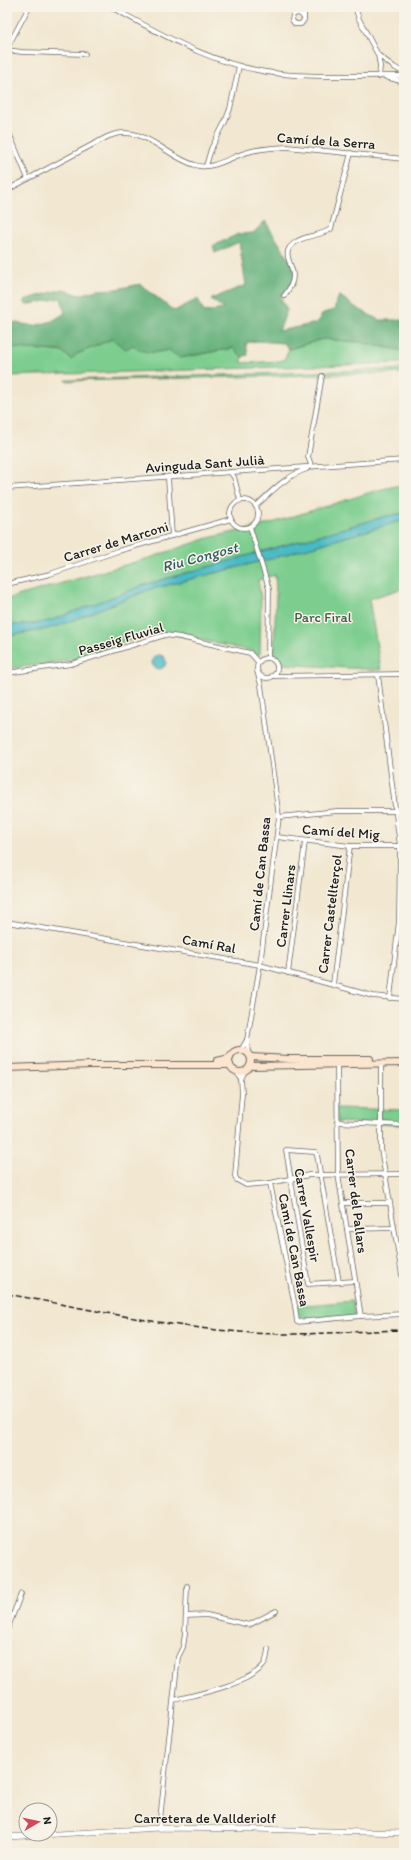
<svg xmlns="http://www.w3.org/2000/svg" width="411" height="1860" viewBox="0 0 411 1860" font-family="Itim,sans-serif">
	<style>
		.green { fill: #7bcd8e; stroke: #4c7455 }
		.forest { fill: #64b079; stroke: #40664a }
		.water { fill: #4ab9c3; stroke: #336a70 }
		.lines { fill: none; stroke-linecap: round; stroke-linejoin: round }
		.minor-casing { stroke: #67635b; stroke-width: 5.5 }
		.tertiary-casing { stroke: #67635b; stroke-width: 6 }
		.secondary-casing { stroke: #67635b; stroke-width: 8 }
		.minor { stroke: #fff; stroke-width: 4 }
		.tertiary { stroke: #fff; stroke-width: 5 }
		.secondary { stroke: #fce5cf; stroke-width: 6 }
		.rail { stroke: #1c1c1c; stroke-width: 1.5; stroke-dasharray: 6 3; stroke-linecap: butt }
		.labels { text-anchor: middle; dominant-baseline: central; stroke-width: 3; stroke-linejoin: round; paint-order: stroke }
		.street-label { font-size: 14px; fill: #1c1c1c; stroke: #f7f3e8 }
		.park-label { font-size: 14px; fill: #3d5a44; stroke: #f7f3e8 }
		.water-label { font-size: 15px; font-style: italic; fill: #2e5b5f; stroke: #f7f3e8 }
	</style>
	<rect width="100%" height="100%" fill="#f7f3e8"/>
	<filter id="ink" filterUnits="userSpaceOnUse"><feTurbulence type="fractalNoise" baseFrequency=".025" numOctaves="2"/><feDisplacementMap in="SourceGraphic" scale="8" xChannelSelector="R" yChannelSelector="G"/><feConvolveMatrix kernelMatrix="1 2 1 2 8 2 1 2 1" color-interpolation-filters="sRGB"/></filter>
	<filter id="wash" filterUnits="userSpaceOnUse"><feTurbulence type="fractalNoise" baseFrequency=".012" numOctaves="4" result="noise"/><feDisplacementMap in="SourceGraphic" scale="16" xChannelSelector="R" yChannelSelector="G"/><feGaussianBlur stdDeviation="0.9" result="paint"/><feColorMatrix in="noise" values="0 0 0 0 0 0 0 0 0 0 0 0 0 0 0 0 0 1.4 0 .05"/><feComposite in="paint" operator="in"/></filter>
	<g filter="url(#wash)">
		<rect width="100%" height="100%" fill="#f2e7d0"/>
		<g class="green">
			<path d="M112,339L126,348L133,345L157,352L169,349L180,358L233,348L242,357V363L281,361L285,358L289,349L322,339L359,342L404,351V363L7,376V348H30L77,354Z"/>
			<path d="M404,369V373L66,381V380Z"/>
			<path d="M404,484V513L387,516L144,585L50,621L32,624L7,625V599L149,558L208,538L265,525L378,490Z"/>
			<path d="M404,520V588L369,599L381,670L280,664L274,656L276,592L275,575L258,580L261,599L260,654L257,655L252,651L163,632L120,643L73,660L7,669V636L42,630L58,626L148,590L270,559Z"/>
			<path d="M336,1108L404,1110V1125L337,1122Z"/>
			<path d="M352,1301L355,1317L297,1322L295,1306Z"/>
		</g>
		<path class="forest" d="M265,221L294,267L295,285L280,296L287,310L279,331L317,323L323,313L334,310L339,295L355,307L379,320H404V351L359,342L322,339L289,349L284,343L257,341L246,343L248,355L242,357L233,348L180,358L169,350C154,353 146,355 133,345L126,349L112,339L77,354L71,360L62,351L7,348V317L12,322L34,326L52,321L65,313L61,298L26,305L24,300L63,289L79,295L97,290L117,289L140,284L174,311L198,299L204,312L224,309L211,299L246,285L239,242L215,253L213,246L238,234L253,233Z"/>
		<g class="water">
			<path d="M404,513V520L270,559L148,590L58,626L42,630L7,636V625L32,624L49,621L144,585L387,516Z"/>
			<circle cx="159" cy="662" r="7"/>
		</g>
	</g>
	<g filter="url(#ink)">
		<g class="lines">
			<defs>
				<g id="minor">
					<path d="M111,7C166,37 219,68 282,74C323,78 364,75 404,76"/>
					<path d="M355,7L359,19L378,55L380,66L379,77"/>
					<path d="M304,18L301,14L297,13L293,15L292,20L295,24H301L304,20V7"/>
					<path d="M7,48L29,7"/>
					<path d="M7,50L22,52L85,54"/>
					<path d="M378,55L394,67L404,73"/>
					<path d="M386,77L404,82"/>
					<path d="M7,128L28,179"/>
					<path d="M206,166L211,149L225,122L230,109L239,66"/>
					<path d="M7,190L107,137C141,121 164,156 195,165C212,171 232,156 248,152C261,148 274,148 287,147L404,159"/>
					<path d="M284,296C288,291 293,283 293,276C293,263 279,252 296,242C306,235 320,236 331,229L351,153"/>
					<path d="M312,467L308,457L322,376"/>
					<path d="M230,472L234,477L240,500"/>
					<path d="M168,478L172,536"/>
					<path d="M7,488L404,460"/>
					<circle cx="244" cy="514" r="14"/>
					<path d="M256,506C272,491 286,476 307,469"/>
					<path d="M250,527L269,589L268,658"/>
					<path d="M7,584L50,574L118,551L231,519"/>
					<circle cx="267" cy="668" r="10"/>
					<path d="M7,673L71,664L165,635L180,637L250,653L258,662"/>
					<path d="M378,675L400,846L399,921L390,998"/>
					<path d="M272,676L404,674"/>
					<path d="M279,817L337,811H404"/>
					<path d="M277,837L350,846H404"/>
					<path d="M7,922L260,965L373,996L404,999"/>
					<path d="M288,973L305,842"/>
					<path d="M333,984L350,846"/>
					<path d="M241,1050L247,1040"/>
					<path d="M248,1053L247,1040L260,965L279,817L261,685L257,671"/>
					<path d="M381,1063V1149L404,1287"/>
					<path d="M337,1064L338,1174L361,1316"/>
					<path d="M236,1071L241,1079L242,1093L235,1176L237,1180L246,1185L270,1183L309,1175L404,1174"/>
					<path d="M241,1079L245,1071"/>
					<path d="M337,1122L404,1125"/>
					<path d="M270,1183L295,1306L297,1322L361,1316L404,1314"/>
					<path d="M343,1203H389"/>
					<path d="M347,1229L394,1228"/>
					<path d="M339,1282L317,1155L315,1152L286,1150L308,1284L355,1281"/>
					<path d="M186,1616L207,1615L249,1625L276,1611"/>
					<path d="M7,1630L21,1594"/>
					<path d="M174,1700C198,1694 246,1685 263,1666C267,1662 267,1655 268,1649"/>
					<path d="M159,1828L178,1657L183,1647L185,1634L187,1586"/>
				</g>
				<path id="tertiary" d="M7,1837L159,1828L252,1829L404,1833"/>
				<g id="secondary">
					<circle cx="240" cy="1061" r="11"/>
					<path d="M251,1057L289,1059H370"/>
					<path d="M217,1061L230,1058"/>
					<path d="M250,1066L404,1063"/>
					<path d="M7,1068L91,1065H230"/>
				</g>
			</defs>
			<use href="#minor" class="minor-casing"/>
			<use href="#tertiary" class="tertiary-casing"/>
			<use href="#secondary" class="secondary-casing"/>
			<use href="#minor" class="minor"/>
			<use href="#tertiary" class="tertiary"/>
			<use href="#secondary" class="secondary"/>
			<path class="rail" d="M7,1294C84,1308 162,1326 240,1332C294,1337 350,1331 404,1330"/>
		</g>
	</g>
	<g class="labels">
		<g class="street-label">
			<text transform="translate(326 141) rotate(4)">Camí de la Serra</text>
			<text transform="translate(205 464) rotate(-4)">Avinguda Sant Julià</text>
			<text transform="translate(116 542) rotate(-17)">Carrer de Marconi</text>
			<text transform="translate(121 639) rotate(-16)">Passeig Fluvial</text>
			<text transform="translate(341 832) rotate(4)">Camí del Mig</text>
			<text transform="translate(260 874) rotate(-84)">Camí de Can Bassa</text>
			<text transform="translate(286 906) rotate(-83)">Carrer Llinars</text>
			<text transform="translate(330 914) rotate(-83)">Carrer Castellterçol</text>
			<text transform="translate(209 944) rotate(10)">Camí Ral</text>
			<text transform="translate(356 1201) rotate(83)">Carrer del Pallars</text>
			<text transform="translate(307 1215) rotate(80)">Carrer Vallespir</text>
			<text transform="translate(294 1250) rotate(79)">Camí de Can Bassa</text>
			<text x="205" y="1818">Carretera de Vallderiolf</text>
		</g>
		<g class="park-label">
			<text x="323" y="617">Parc Firal</text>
		</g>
		<g class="water-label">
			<text transform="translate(200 557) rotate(-15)">Riu Congost</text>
		</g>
	</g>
	<rect width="411" height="1860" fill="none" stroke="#f7f3e8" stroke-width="24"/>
	<g transform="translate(38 1822) rotate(81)"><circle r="19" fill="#f7f3e8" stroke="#9f9d96"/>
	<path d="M0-3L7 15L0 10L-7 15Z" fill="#d1495b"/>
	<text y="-6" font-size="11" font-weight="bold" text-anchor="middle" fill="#1c1c1c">N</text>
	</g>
</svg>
